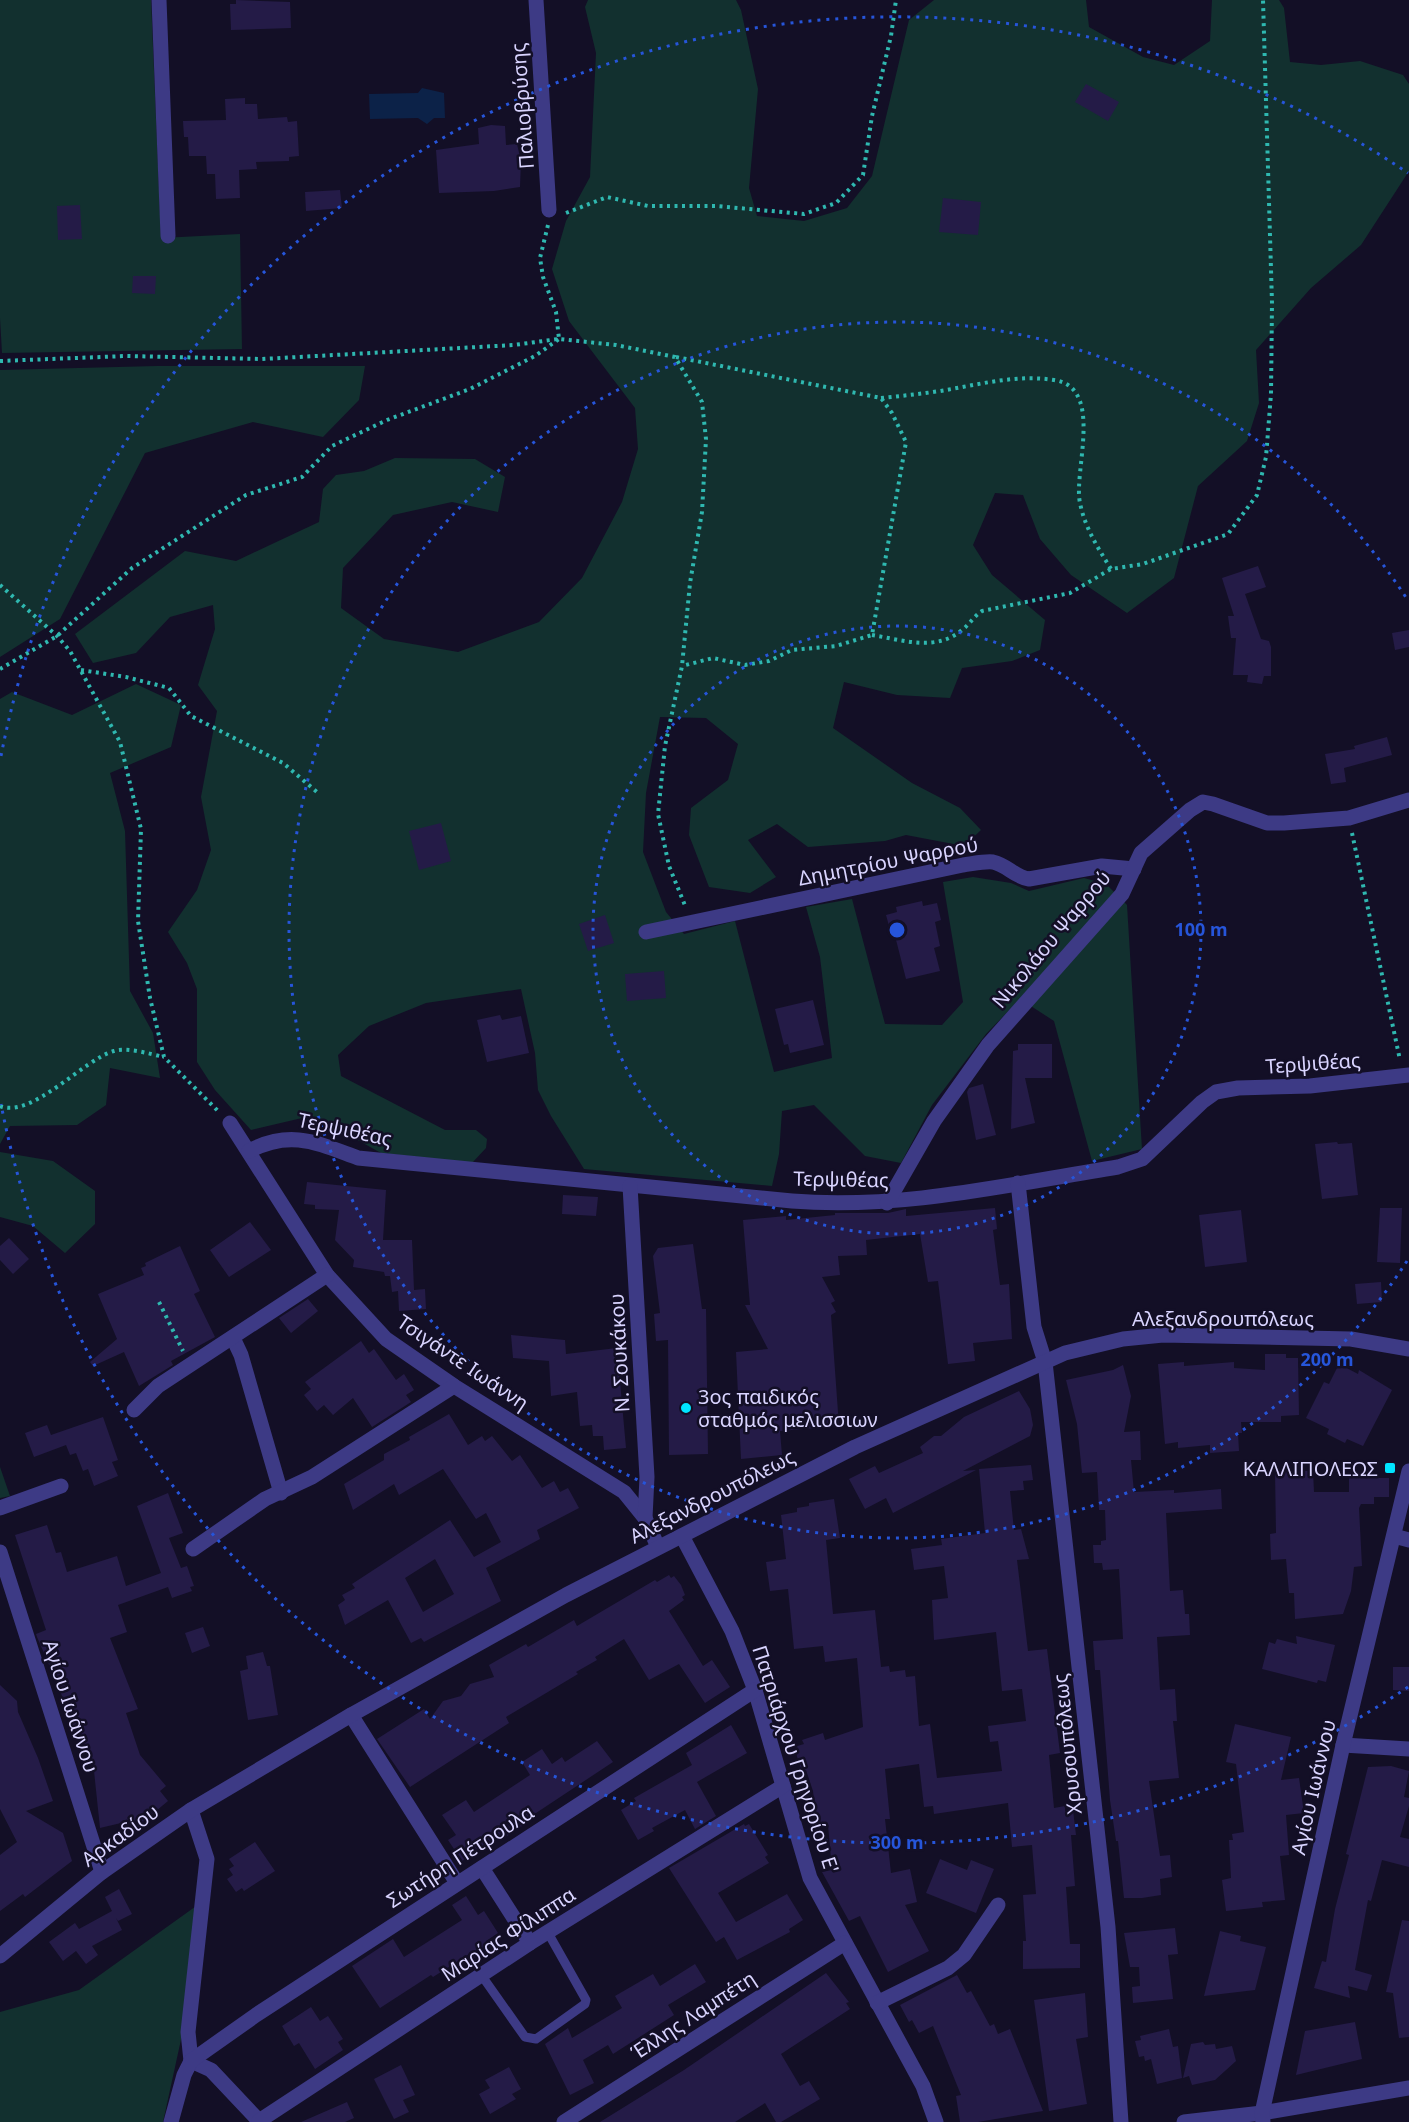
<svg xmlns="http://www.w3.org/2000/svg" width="1409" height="2122" viewBox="0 0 1409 2122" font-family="'Noto Sans',sans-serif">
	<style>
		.green { fill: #12302f }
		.water { fill: #0c2248 }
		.building { fill: #241b47; fill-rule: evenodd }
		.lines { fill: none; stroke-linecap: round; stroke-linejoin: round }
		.path { stroke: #2fb8b0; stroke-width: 4; stroke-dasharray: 3 4.5; stroke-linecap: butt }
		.service { stroke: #3d3a85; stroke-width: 9 }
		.minor { stroke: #3d3a85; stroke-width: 15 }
		.tertiary { stroke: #3d3a85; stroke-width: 15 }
		.ring { fill: none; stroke: #2655da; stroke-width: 3; stroke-dasharray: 3 6 }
		.poi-dot { fill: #00e5ff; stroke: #130f26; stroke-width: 2 }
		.labels { text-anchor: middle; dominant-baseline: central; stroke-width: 5; stroke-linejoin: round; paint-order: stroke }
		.street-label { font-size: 20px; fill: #d9d4ff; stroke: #130f26 }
		.poi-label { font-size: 20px; fill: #d9d4ff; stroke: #130f26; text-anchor: start }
		.centre { fill: #2655da; stroke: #130f26; stroke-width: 3 }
		.ring-label { font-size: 18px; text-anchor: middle; font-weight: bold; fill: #2655da; stroke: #130f26; stroke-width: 5; stroke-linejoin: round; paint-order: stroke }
	</style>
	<rect width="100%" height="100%" fill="#130f26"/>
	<g class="green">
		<path d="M0,0H151L161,238L240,234L242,349L2,353L0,318Z"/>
		<path d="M588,0H736L741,10L758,89L749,188L757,216L804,221L847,208L872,176L909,20L934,0H1086L1089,27L1143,57L1174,65L1210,41L1212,0H1279L1284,8L1290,62L1321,65L1360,61L1403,75L1409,84V171L1361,245L1311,288L1256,350L1259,403L1247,441L1198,486L1174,578L1127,613L1071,575L1040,539L1023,495L995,493L973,545L992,575L1045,620L1040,650L1012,661L962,668L950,698L897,695L844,682L833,728L912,783L960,808L981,830L964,846L906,835L885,841L808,847L777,824L748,840L776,877L750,893L709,887L689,835L691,808L728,780L738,744L706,718L660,717L646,793L643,852L666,912L684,934L735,921L774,1072L832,1058L820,957L806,907L852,899L885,1024L942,1025L963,1002L943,882L973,877L1011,883L1029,891L1084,878L1106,884L1127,905L1142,1149L1092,1161L1054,1021L1020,999L986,1034L932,1105L901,1163L865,1156L814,1105L782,1111L779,1154L772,1186L584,1169L551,1116L538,1090L535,1053L521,989L426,1003L369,1026L338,1055L341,1076L445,1130H476L487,1139L486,1148L472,1163L381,1153L343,1132L302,1118L251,1130L215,1090L197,1062V989L187,963L168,932L197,890L211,850L201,797L217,711L198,685L215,629L213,605L170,617L136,653L93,663L75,634L185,551L236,561L319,522L323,489L336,475L364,471L395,458L475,459L505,477L498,512L452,502L393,515L343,568L341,608L384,639L458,652L539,622L582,578L622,502L638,449L635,408L569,321L552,269L566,221L590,177L596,53L585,7Z"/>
		<path d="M157,366H365L359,400L323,437L253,422L145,453L60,619L0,657V370Z"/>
		<path d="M136,684L181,705L171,747L110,773L125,831L130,991L153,1033L160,1078L110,1068L106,1105L77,1125L10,1126L0,1144V699L12,692L72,715Z"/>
		<path d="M0,1152L53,1161L95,1191V1224L65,1253L33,1226L0,1217Z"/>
		<path d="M0,1467L10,1496L0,1498Z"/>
		<path d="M199,1904L182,2035L163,2122H0V2012L79,1990Z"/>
	</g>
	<path class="water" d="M422,88L444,93L445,118H434L427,124L418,118L370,119L369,94L418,93Z"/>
	<g class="building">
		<path d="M236,0L290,2L291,28L231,30L230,4H236Z"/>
		<path d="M1086,84L1119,102L1108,121L1075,102Z"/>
		<path d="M245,98V104H257L258,119L287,117L288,122L297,121L299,156L289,157V161L256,162L257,169L239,170L240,198L216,199L215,174H207L206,156H189L188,137H184L183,121L226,120L225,99Z"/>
		<path d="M491,125L505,126L506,145L517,144L521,161L520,187L494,191L439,193L436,150L479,144L478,128Z"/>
		<path d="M340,190L342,208L306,211L305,192Z"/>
		<path d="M943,198L981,202L978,235L939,232Z"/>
		<path d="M80,205L82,239L58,240L57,206Z"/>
		<path d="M133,276H156L155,294L132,293Z"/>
		<path d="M1258,566L1266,587L1245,594L1261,639L1269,641L1271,647V676H1264L1262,684L1247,682L1248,675H1233L1236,638H1231L1228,616H1234L1222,578Z"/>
		<path d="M1409,630V647L1395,650L1392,633Z"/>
		<path d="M1387,737L1392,755L1344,768L1346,782L1331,784L1325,754L1355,749L1354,746Z"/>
		<path d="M441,823L451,861L419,870L409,831Z"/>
		<path d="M922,901L923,906L937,903L941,920L935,922L940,946L934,948L940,971L906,979L894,932L891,933L886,915L897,912L896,907Z"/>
		<path d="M605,915L614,943L588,951L579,924Z"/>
		<path d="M664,971L666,998L627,1001L625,974Z"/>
		<path d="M813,1000L824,1045L790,1053L788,1044L784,1045L775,1009Z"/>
		<path d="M500,1015L502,1020L521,1016L529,1053L487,1062L477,1020Z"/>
		<path d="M1018,1044H1052V1078H1025L1035,1123L1011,1129L1013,1051L1018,1050Z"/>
		<path d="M983,1084L996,1135L976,1140L967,1092L969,1088Z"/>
		<path d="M1337,1142L1338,1144L1352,1143L1358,1195L1322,1199L1315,1144Z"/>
		<path d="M307,1182L386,1190L383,1240H412L414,1290L425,1289L426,1309L399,1311L398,1291L392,1292L390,1276H385L384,1272L353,1267L354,1260L335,1240L339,1210L315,1209V1205L304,1204Z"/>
		<path d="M563,1195L598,1197L596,1216L562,1214Z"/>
		<path d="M995,1208L997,1229L993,1230L1000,1285L1009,1284L1012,1339L973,1343L975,1361L948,1364L938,1281L928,1282L920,1234L866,1240L867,1255L838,1256L840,1275L822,1277L835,1301L831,1303L836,1312L831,1315L839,1426L780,1431L782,1455L741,1459L736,1352L768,1349L745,1305H750L743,1220L786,1216V1220L835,1215V1213H888L906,1209V1216Z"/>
		<path d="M1380,1208H1402L1400,1263L1377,1262Z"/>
		<path d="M1241,1210L1247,1262L1205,1267L1199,1215Z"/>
		<path d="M250,1222L271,1250L229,1277L210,1250Z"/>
		<path d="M9,1238L29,1259L13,1274L0,1260V1246Z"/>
		<path d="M693,1244L702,1309H706L708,1454L669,1455L668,1340L656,1341L654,1314L660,1313L653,1256L658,1248Z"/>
		<path d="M180,1246L200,1291L194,1294L215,1337L171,1361L173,1365L139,1386L124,1352L93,1366L90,1362L117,1339L98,1294L144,1275L141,1268L146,1266L145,1263Z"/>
		<path d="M1381,1282L1382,1302L1357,1304L1355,1284Z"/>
		<path d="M308,1299L318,1311L291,1333L279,1318Z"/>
		<path d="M511,1335L565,1340L566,1354L617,1348L626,1448L604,1450L603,1436H593L592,1425L580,1426L577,1392L551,1396L549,1361L513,1358Z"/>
		<path d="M361,1341L369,1353L374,1349L396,1380L404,1374L414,1390L406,1395L411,1402L372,1427L353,1398L333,1415L324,1405L317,1411L304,1395L311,1389L305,1382Z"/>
		<path d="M1265,1354H1286V1358H1298L1299,1415L1281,1416V1422H1241L1242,1433H1238L1239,1451L1210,1453V1445L1178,1448V1442L1165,1444L1158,1364L1184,1362V1366L1234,1362V1368L1265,1370Z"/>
		<path d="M1339,1364L1358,1374L1359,1370L1392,1390L1363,1446L1347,1439L1345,1443L1327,1434L1329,1429L1306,1418L1324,1382L1329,1384Z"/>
		<path d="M1123,1365L1131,1396L1124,1432L1140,1431L1141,1460H1131L1134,1492L1174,1490V1493L1221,1489L1222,1509L1166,1513L1170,1591L1183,1590L1185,1614H1189L1190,1635L1157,1637L1160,1690L1175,1689L1177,1721H1173L1179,1778L1149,1781L1160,1856L1170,1855L1172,1877L1160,1879L1161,1895L1142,1898H1124L1118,1841H1116L1110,1800L1100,1670H1095L1093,1641L1123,1639L1119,1569L1103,1570L1102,1563H1094L1093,1545H1101V1541L1106,1540L1105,1510H1099L1097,1472L1082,1473L1077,1424L1066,1380L1113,1370Z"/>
		<path d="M1019,1391L1030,1409L1033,1425L1030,1436L963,1471L976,1470L893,1513L886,1498L865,1509L849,1479L875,1466L879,1473L923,1453L920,1447L934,1436H941L964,1417Z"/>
		<path d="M449,1414L468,1445L482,1436L485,1441L492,1436L512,1461L520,1455L542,1488L554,1481L560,1492L568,1488L579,1508L537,1530L540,1539L486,1568L501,1601L424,1642L421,1638L411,1643L388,1600L345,1625L338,1605L345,1600L342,1595L355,1588L352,1584L450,1520L474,1557L501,1542L486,1513L476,1519L443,1469L399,1495L394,1484L353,1510L344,1484L384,1460V1454L410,1440L409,1437ZM435,1559L454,1594L423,1612L405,1578Z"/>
		<path d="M103,1417L118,1460L112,1462L118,1476L94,1486L88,1469L83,1471L76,1453L70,1455L66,1445L34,1457L25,1433L47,1425L51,1435Z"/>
		<path d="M1031,1465L1033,1480L1023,1481L1024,1490L1010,1491L1014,1530L1021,1529L1029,1559L1017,1560L1028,1651L1047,1649L1060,1753L1049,1755L1054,1808L1065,1806V1811L1073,1810L1076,1835H1071L1075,1886L1066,1887L1070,1944H1080V1968L1023,1969V1941H1026L1023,1895L1036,1894L1032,1845L1012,1847L1008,1803L934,1814L933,1806L924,1807L919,1764L885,1769L890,1819H885L891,1873L910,1869L917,1902L905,1905L929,1951L888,1972L860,1916L849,1921L822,1872L832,1870L828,1825L817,1827L813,1791L806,1770L802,1772L794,1747L804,1744L802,1740L823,1733L825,1740L863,1727L857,1658L825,1662L823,1646L794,1649L788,1589L770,1591L766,1562L786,1559L781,1515L797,1512V1508L809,1506V1503L834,1499L840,1538L826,1540L833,1614L875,1610L881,1667L889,1666L890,1672L905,1670L906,1677L915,1676L919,1726L930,1724L937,1778L1002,1771L998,1741L990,1742L988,1726L1026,1721L1022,1689L1002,1691L996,1632L934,1640L932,1600L948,1598L944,1566L914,1570L911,1549L942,1545L941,1539L985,1533L979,1469Z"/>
		<path d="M1275,1471H1313L1314,1492H1349V1478H1389V1497H1374V1504H1361L1359,1508L1362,1566L1354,1567L1351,1591L1343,1614L1295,1619L1294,1593H1289L1286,1559L1271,1560L1270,1534L1276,1533Z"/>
		<path d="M168,1493L183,1533L169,1538L181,1568L187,1566L194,1586L190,1587L192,1591L172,1598L168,1587L118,1605L127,1632L110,1638L138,1709L126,1713L140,1755L166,1786L160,1791L168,1801L139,1825L135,1820L124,1827L121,1823L100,1828L94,1771L86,1749L80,1751L60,1690L37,1637L36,1634L46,1630L15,1535L47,1525L56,1553L61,1552L67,1572L117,1556L126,1586L161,1573L137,1506Z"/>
		<path d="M669,1575L671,1578L674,1576L681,1585L685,1595L682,1597L684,1600L669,1611L703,1666L712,1660L730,1687L705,1703L679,1664L649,1680L624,1639L595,1657L597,1660L576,1672L578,1674L506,1717L509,1723L410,1787L377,1739L424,1709L430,1719L443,1701L461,1696L470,1684L494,1677L489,1665L526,1644L528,1647L574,1620L577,1626L655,1580L657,1582Z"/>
		<path d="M203,1627L210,1646L192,1653L185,1633Z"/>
		<path d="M1296,1636L1335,1645L1326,1682L1318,1680L1317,1683L1262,1669L1269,1642L1275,1644L1277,1639L1297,1644Z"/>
		<path d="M263,1652L267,1666H270L278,1715L248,1720L240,1671L248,1669L246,1656Z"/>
		<path d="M1393,1667H1409V1691L1393,1690Z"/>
		<path d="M0,1685L17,1701L18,1712L38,1758L53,1801L26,1811L63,1833L72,1861L25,1897L23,1894L0,1911V1855L17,1842L0,1809Z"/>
		<path d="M1235,1724L1291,1737L1281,1780L1299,1778L1304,1813L1286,1815L1289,1855L1280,1856L1285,1900L1262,1902L1263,1907L1226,1911L1222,1880L1231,1878L1229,1840H1233L1232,1834L1244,1832L1236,1764L1226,1762Z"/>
		<path d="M731,1725L747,1753L697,1782L716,1816L695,1829L685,1810L652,1828L654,1831L638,1840L621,1810L636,1801L634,1798L692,1765L686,1753Z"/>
		<path d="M597,1741L613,1762L527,1819L528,1822L507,1836L505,1833L462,1861L448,1840L456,1835L442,1815L466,1800L474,1812L530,1775L522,1762L542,1749L552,1764L562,1757L565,1762Z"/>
		<path d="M1391,1766L1409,1771L1404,1797L1409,1798V1806L1400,1837L1409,1839V1867L1382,1860L1371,1901L1368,1900L1355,1970L1372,1975L1367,1991L1348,1986L1350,1998L1314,1988L1322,1961L1326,1962L1335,1909L1349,1855L1346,1854L1368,1767Z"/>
		<path d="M744,1824L745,1826L749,1824L768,1855L765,1857L769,1863L718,1893L736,1922L787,1894L803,1920L789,1929L790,1932L737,1960L724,1937L716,1942L669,1868Z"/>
		<path d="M255,1842L275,1871L244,1891L242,1888L236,1892L227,1879L233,1875L229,1869L234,1866L229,1859Z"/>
		<path d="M940,1859L967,1870L971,1860L994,1869L976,1913L926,1893Z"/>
		<path d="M119,1889L132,1914L118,1921L116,1918L122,1930L92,1946L98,1955L86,1964L76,1951L63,1961L49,1942L75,1923L79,1929L112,1911L105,1897Z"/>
		<path d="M466,1896L478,1915L484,1911L498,1933L486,1941L490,1948L474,1958L471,1953L433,1977L431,1975L380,2008L352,1966L393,1939L404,1957L462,1920L452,1905Z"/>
		<path d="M1402,1920L1409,1921V2037L1399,2038L1393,1993L1386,1992Z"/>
		<path d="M1175,1928L1178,1954L1168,1955L1173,1999L1133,2003L1132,1987L1140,1986L1139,1967H1130L1124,1933Z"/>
		<path d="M1220,1931L1241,1936L1240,1941L1266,1947L1255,1990L1204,1996Z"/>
		<path d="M695,1964L706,1982L668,2005L674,2015L613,2054L608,2045L583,2060L594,2083L570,2095L545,2044L568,2028L572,2038L622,2008L615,1996L653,1974L660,1986Z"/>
		<path d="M826,1973L849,2002L846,2003L850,2009L781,2054L800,2086L809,2081L820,2099L781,2122H776L765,2103L735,2122H600L684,2070Z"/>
		<path d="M957,1975L967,1993L971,1991L990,2026L994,2024L998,2034L1010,2029L1043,2111L978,2122H960L956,2096L961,2095L933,2026L919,2033L912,2020L909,2022L900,2005Z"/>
		<path d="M1085,1993L1088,2037L1076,2039L1087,2104L1049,2111L1034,2000Z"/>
		<path d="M311,2007L320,2021L328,2016L343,2039L338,2042L343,2050L315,2069L299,2043L294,2046L282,2026Z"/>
		<path d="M1355,2022L1362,2059L1296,2075L1305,2031Z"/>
		<path d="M1169,2029L1173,2047L1178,2046L1182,2078L1157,2084L1151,2059L1145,2061L1144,2056L1139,2057L1135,2041L1141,2040L1140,2036Z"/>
		<path d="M1203,2042L1205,2045L1215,2044L1216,2049L1232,2046L1236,2061L1215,2080L1192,2085L1189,2076L1183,2078L1191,2044Z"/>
		<path d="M401,2065L415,2095L403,2100L409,2112L394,2119L374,2079Z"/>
		<path d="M509,2067L521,2089L512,2094L516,2099L490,2114L479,2094L490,2088L485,2080Z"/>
		<path d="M347,2102L354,2118L345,2122H301Z"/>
	</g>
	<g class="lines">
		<g class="path">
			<path d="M566,213L607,197L648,206H716L804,214L836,203L863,175L872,116L891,36L896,0"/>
			<path d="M548,225L540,258L543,277L556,312L559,339L616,345L675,357L702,402L706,439L702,512L690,583L682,666L665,746L658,814L669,866L686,908"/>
			<path d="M676,357L881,398L892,413L906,442L872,635L836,646L792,650L769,661L745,665L713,658L682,666"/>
			<path d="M0,361L126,356L262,359L514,345L558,339"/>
			<path d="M881,398C901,396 920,394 940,391C977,385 1016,374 1054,380C1105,387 1073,472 1080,503C1085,528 1098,548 1111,569"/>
			<path d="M0,585L57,636L70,651L120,742L141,829L138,921L150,998L164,1057L218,1111"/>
			<path d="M872,635C903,640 936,652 962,630C970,624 973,617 982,611L1070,593L1111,569L1143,564L1228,534L1257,495L1266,457L1271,394L1272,303L1263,0"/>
			<path d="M0,669L57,636L132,568L246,495L302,477L332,446L387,420L470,389L535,356L559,339"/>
			<path d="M81,670L126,677L169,688L191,716L283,763L317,792"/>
			<path d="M1352,833L1400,1060"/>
			<path d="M0,1106C32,1119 84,1059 114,1051C128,1047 150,1054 164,1057"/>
			<path d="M159,1302L183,1351"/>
		</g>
		<path class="service" d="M482,1976L525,2037L536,2039L585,2004L586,2000L547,1931"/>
		<g class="minor">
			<path d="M159,0L168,236"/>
			<path d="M536,0L549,210"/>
			<path d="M646,932L963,865C972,864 984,861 993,862C1007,865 1015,877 1029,879L1102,866L1134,869"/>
			<path d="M230,1123L327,1275L386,1339L454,1386L624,1492L645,1518L658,1547"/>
			<path d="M249,1151C291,1129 317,1143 358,1158L792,1201C901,1210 1010,1184 1118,1167L1142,1159L1202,1102L1216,1092L1238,1088L1310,1086L1409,1075"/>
			<path d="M1018,1183L1034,1327L1045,1362L1108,1927L1121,2122"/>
			<path d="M630,1186L647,1477L645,1518"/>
			<path d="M887,1203L934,1121L988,1045L1122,894L1141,853L1190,810L1203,802L1213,804L1267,823H1284L1349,818L1409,800"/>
			<path d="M233,1338L241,1355L281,1493"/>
			<path d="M134,1410L158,1386L327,1275"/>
			<path d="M0,1508L61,1486"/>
			<path d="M682,1536L732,1631L755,1690L810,1878L923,2086L936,2122"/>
			<path d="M1394,1536L1409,1540"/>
			<path d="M193,1549L265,1499L312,1477L454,1386"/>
			<path d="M0,1552L102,1872"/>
			<path d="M351,1715L457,1883"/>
			<path d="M1343,1745L1409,1749"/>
			<path d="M191,1810L207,1859L188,2032L191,2061"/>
			<path d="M482,1868L530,1943"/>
			<path d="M0,1956L102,1872L191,1810L351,1715L566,1595L855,1447L1065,1353L1123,1339L1163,1335L1351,1339L1409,1349"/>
			<path d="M877,2003L948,1968L964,1955L998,1905"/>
			<path d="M191,2061L211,2070L260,2122"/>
			<path d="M259,2121L530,1943L783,1786"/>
			<path d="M171,2122L184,2075L191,2061L256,2015L755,1690"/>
			<path d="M564,2122L845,1943"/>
			<path d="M1184,2122L1262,2113L1409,2088"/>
		</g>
		<path class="tertiary" d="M1263,2122L1262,2113L1343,1745L1409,1471"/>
	</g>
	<g class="ring">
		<circle cx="897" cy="930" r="304"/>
		<path d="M1407 1261A608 608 0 1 1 1407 599"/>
		<path d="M1408 1687A913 913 0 0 1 1 1104M1 756A913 913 0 0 1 1408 173"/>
	</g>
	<g class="poi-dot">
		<circle cx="686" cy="1408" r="6"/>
		<rect x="1384" y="1462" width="12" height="12" rx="3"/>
	</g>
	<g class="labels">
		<g class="street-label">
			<text transform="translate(522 106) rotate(-94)">Παλιοβρύσης</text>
			<text transform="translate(888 861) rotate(-11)">Δημητρίου Ψαρρού</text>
			<text transform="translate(1051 939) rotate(-50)">Νικολάου Ψαρρού</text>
			<text transform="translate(1313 1063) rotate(-4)">Τερψιθέας</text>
			<text transform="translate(345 1129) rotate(12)">Τερψιθέας</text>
			<text transform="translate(841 1179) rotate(1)">Τερψιθέας</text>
			<text x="1223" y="1318">Αλεξανδρουπόλεως</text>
			<text transform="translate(619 1353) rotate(-93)">Ν. Σουκάκου</text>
			<text transform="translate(463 1362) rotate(34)">Τσιγάντε Ιωάννη</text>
			<text transform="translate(712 1496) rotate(-27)">Αλεξανδρουπόλεως</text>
			<text transform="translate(71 1706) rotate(72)">Αγίου Ιωάννου</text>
			<text transform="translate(1067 1744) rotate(-96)">Χρυσουπόλεως</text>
			<text transform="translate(796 1759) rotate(72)">Πατριάρχου Γρηγορίου Ε'</text>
			<text transform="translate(1313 1787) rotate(-77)">Αγίου Ιωάννου</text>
			<text transform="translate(120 1835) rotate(-36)">Αρκαδίου</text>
			<text transform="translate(460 1856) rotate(-33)">Σωτήρη Πέτρουλα</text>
			<text transform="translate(508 1934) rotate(-33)">Μαρίας Φίλιππα</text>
			<text transform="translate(693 2015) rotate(-33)">Έλλης Λαμπέτη</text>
		</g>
		<g class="poi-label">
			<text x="698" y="1396">3ος παιδικός<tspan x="698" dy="23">σταθμός μελισσιων</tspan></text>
			<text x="1378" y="1468" text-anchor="end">ΚΑΛΛΙΠΟΛΕΩΣ</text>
		</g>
	</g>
	<circle cx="897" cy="930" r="9" class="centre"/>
	<g class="ring-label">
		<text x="1201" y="936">100 m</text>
		<text x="1327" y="1366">200 m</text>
		<text x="897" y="1849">300 m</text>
	</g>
</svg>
